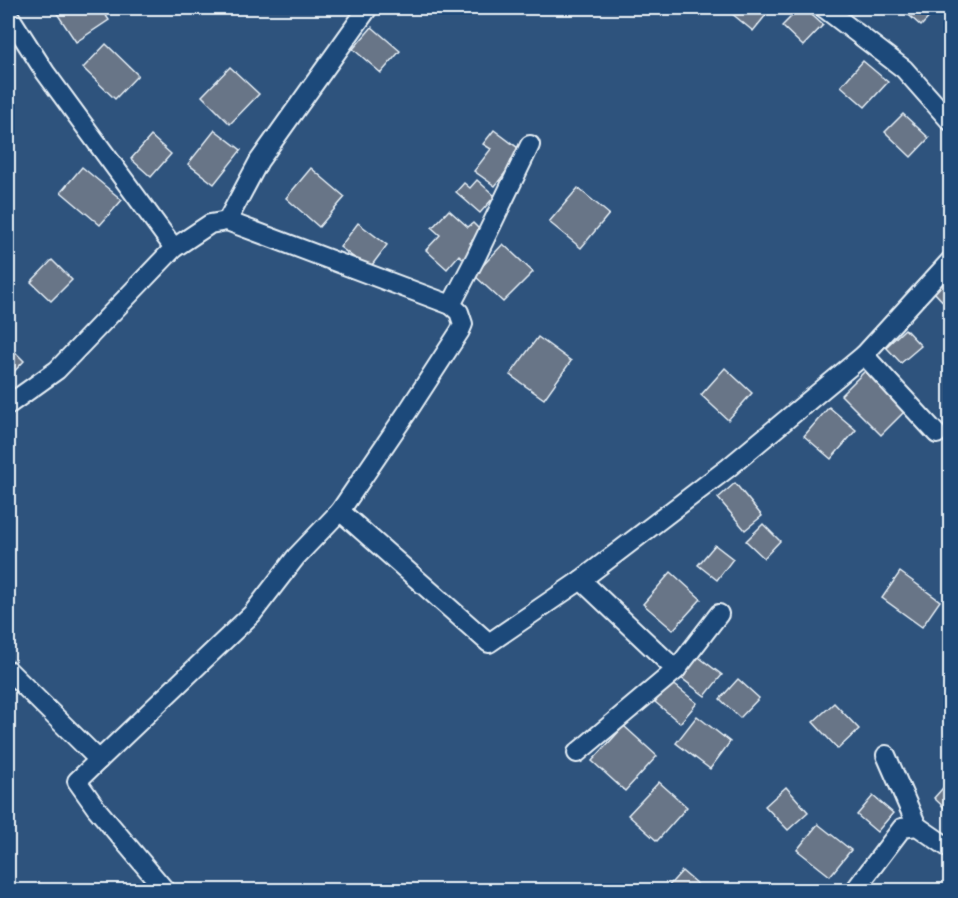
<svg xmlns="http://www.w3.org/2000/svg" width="958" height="898" viewBox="0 0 958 898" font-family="'Balsamiq Sans',sans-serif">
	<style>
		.building { fill: #687587; stroke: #e8f1f8; stroke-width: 1.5 }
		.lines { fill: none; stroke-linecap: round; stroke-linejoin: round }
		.minor-casing { stroke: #e8f1f8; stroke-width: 22 }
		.minor { stroke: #1f4a7a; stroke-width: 18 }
	</style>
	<rect width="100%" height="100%" fill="#2e537d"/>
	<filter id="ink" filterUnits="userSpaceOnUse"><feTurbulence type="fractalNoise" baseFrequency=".0167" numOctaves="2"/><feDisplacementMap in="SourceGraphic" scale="12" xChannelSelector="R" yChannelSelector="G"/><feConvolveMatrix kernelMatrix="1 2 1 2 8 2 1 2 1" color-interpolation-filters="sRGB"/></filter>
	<g filter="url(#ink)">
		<g class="building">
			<path d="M62,8H101L109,20L76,42L56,12Z"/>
			<path d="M735,8H767L770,10L753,31L731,13Z"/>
			<path d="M800,8H804L823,25L803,46L782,26Z"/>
			<path d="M901,8H938L921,26Z"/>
			<path d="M372,27L400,51L381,73L353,49Z"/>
			<path d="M106,44L138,75L115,99L83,68Z"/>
			<path d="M863,61L888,82L865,107L841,86Z"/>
			<path d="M230,67L259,94L230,124L202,96Z"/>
			<path d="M903,114L929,138L911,157L885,132Z"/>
			<path d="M215,130L241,150L214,184L188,164Z"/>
			<path d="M494,130L522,151L495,186L474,171L491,149L483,144Z"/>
			<path d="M151,136L171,154L151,177L131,159Z"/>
			<path d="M82,167L122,200L100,225L61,192Z"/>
			<path d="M311,168L345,197L319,227L286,198Z"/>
			<path d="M477,180L495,196L480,213L456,192L464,183L470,188Z"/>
			<path d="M578,188L609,214L581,248L549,222Z"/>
			<path d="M449,210L468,227L473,223L481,231L470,243L477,249L466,261L459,255L447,269L426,250L440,235L432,228Z"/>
			<path d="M358,223L387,245L369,269L340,247Z"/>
			<path d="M503,244L533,272L503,302L474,275Z"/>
			<path d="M52,260L72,280L51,301L31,282Z"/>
			<path d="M950,277V309L934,292Z"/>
			<path d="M905,329L921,346L901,363L886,347Z"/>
			<path d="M538,337L571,361L544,399L510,375Z"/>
			<path d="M8,345L24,361L8,378Z"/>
			<path d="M725,368L752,393L728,420L701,395Z"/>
			<path d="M865,371L906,410L881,435L841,395Z"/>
			<path d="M829,407L856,430L831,459L804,436Z"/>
			<path d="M735,483L762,516L745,530L718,498Z"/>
			<path d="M763,524L780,541L764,558L746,541Z"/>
			<path d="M715,545L733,559L717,580L698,565Z"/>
			<path d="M671,572L701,599L673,630L643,604Z"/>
			<path d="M900,572L940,601L922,627L882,598Z"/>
			<path d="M696,655L722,675L705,696L680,677Z"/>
			<path d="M738,679L759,698L740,718L720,699Z"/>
			<path d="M671,682L697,703L680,723L655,702Z"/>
			<path d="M834,703L859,729L838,749L813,722Z"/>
			<path d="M697,716L730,742L710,769L676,743Z"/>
			<path d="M624,726L657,756L625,791L592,761Z"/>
			<path d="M950,780V813L934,798Z"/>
			<path d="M659,782L687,807L657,841L628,815Z"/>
			<path d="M786,787L808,812L788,830L765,806Z"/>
			<path d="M873,796L893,813L877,832L857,815Z"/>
			<path d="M818,824L851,850L830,876L797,850Z"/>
			<path d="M682,871L704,890H665Z"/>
		</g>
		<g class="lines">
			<defs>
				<g id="minor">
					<path d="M824,8L904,69L950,121"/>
					<path d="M8,14L45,72L174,248"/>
					<path d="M227,221L259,161L368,8"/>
					<path d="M451,305L476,257L530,145"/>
					<path d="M864,355L950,261"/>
					<path d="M8,405L57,370L174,248L210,224L227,221L451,305L459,312L463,324L460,331L408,411L340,511"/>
					<path d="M581,580L728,468L864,355L937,434"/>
					<path d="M8,670L99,760"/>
					<path d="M577,753L676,670"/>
					<path d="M886,755L917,826"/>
					<path d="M165,890L96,808L77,781L252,614L296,557L340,511L489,643L581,580L676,670L719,614"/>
					<path d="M855,890L902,828L917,826L949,848L950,847"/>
				</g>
			</defs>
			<use href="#minor" class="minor-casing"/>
			<use href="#minor" class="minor"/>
		</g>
	</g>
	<rect width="958" height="898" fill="none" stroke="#1f4a7a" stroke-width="30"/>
	<rect x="15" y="15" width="928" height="868" fill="none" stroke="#e8f1f8" stroke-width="2" filter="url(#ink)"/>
</svg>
